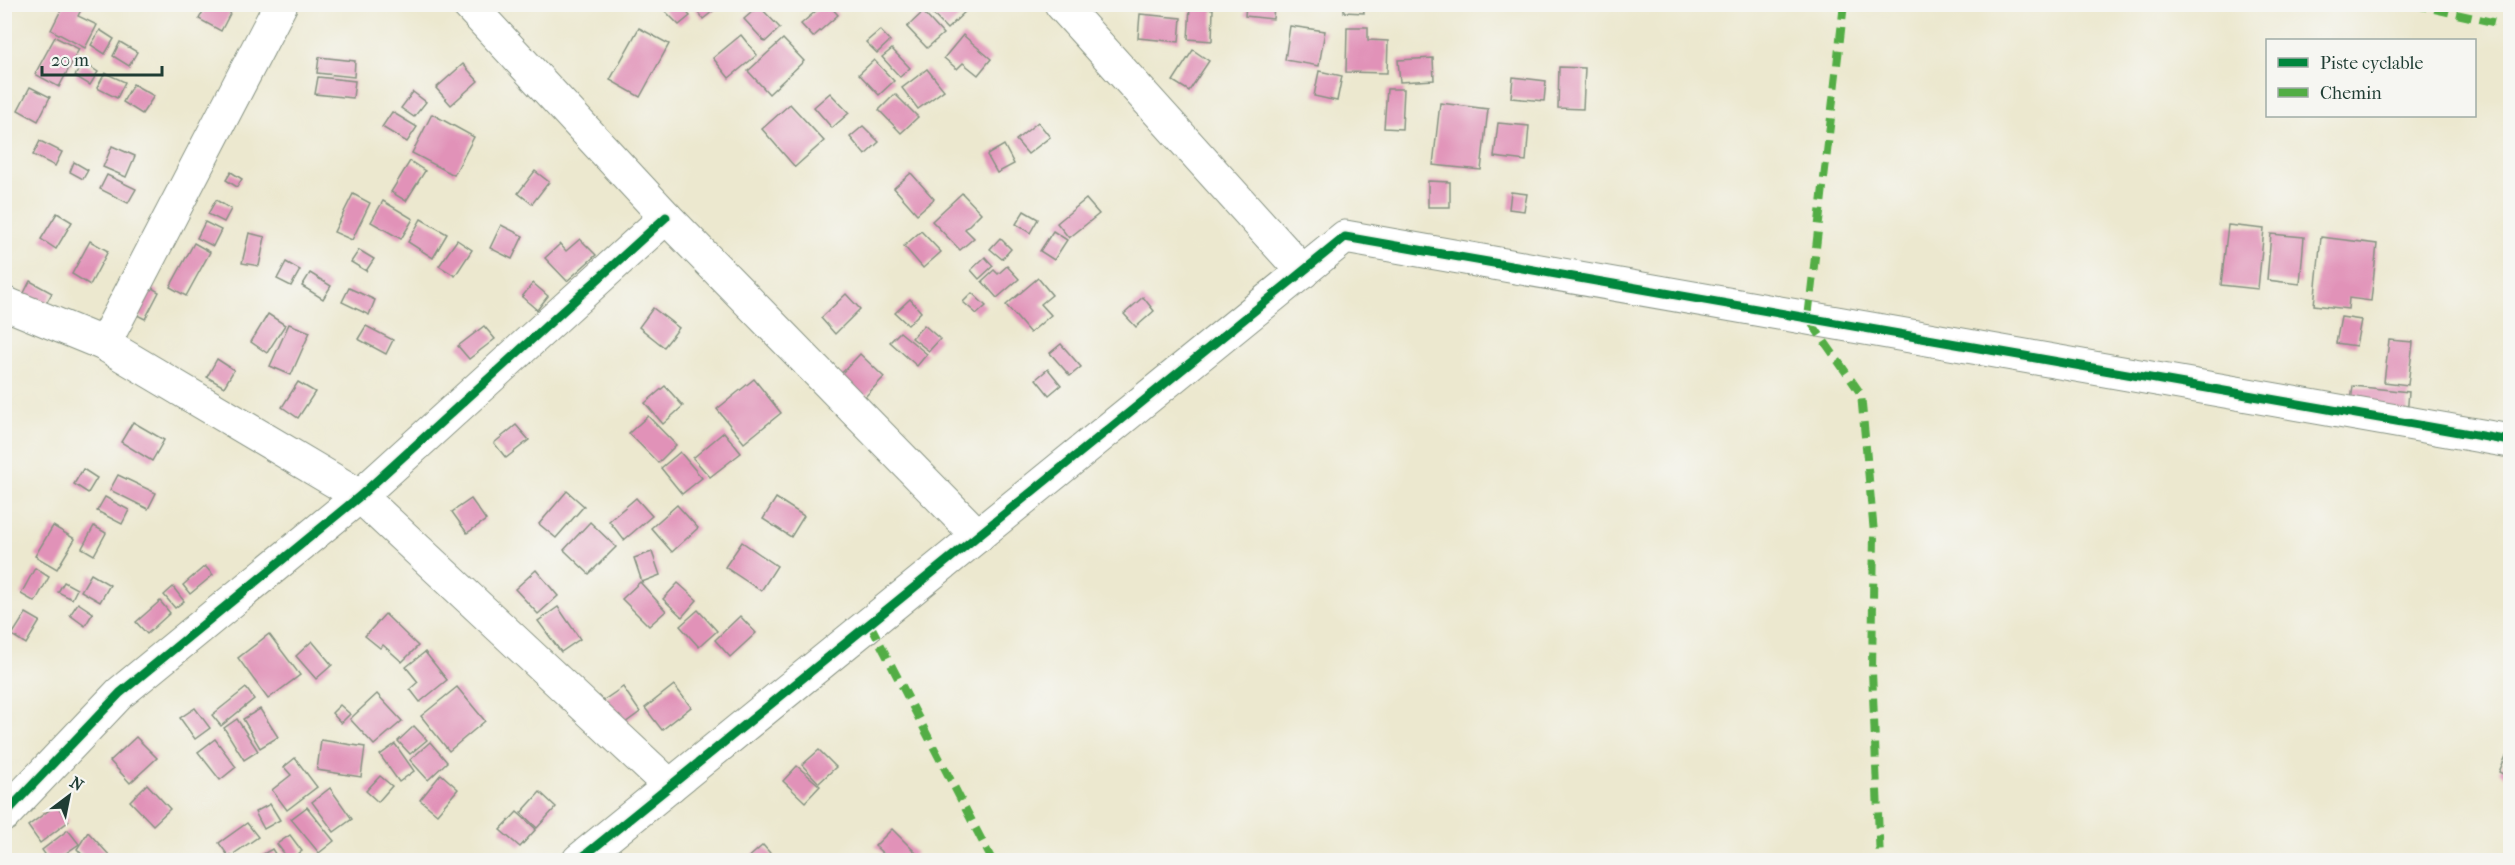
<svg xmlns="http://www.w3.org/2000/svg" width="2515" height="865" viewBox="0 0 2515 865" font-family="'IM FELL French Canon',serif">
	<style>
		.building { fill: #e192b8 }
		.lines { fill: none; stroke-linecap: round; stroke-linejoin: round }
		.minor-casing { stroke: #869282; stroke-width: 35 }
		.minor { stroke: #fff; stroke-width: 33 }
		.quiet { stroke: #52ad45; stroke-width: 8; stroke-dasharray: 15 8; stroke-linecap: butt }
		.cycleway-casing { stroke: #f6f6f2; stroke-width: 13 }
		.cycleway { stroke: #00873e; stroke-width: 9 }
	</style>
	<rect width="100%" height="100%" fill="#f6f6f2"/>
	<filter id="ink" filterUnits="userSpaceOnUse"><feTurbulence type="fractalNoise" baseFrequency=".0167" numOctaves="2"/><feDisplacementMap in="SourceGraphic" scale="12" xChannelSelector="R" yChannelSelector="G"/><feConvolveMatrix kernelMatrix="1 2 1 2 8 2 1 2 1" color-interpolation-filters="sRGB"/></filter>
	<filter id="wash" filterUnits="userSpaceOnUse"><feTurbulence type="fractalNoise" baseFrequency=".008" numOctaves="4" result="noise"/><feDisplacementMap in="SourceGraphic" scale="24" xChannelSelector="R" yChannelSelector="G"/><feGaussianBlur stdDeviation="1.35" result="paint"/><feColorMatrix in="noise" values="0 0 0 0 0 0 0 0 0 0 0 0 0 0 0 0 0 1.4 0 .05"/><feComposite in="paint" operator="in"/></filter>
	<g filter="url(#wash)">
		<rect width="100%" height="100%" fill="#ece8cf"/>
		<g id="blocks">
			<g class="building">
				<path d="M64,4L83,6L78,16L97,25L85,48L51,30Z"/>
				<path d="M207,4H235L221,31L199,19Z"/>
				<path d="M670,4H679L690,16L679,25L664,10Z"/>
				<path d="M691,4H716L718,7L703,19Z"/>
				<path d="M824,4H828L838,15L813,37L801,24Z"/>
				<path d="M1246,4H1274L1273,19L1245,16Z"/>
				<path d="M1344,4H1363L1364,13L1344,12Z"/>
				<path d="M924,5H964L968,9L947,29Z"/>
				<path d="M759,6L780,28L765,42L744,19Z"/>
				<path d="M1190,7L1213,9L1212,41L1188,39Z"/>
				<path d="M923,12L943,34L927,48L907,27Z"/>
				<path d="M1140,14L1181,18L1179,42L1138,38Z"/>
				<path d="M1290,26L1325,31L1319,66L1285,60Z"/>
				<path d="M1347,27H1368V40L1388,41L1387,73L1346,72Z"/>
				<path d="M639,28L669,44L640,97L610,80Z"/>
				<path d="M100,30L114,39L105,54L91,45Z"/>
				<path d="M880,30L890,41L877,53L866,42Z"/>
				<path d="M741,35L757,55L729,78L713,58Z"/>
				<path d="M963,35L991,59L978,75L963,63L957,69L944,58Z"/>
				<path d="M55,37L79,49L59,87L35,74Z"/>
				<path d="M783,39L804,61L769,94L748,71Z"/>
				<path d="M120,42L137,52L129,66L113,56Z"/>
				<path d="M892,49L910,68L900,77L882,57Z"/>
				<path d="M1193,50L1209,61L1189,91L1173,81Z"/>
				<path d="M319,57L355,61L354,77L317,73Z"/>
				<path d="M1433,58L1434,80L1400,82L1398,60Z"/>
				<path d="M874,60L894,81L879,95L859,74Z"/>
				<path d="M83,62L98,72L90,85L75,76Z"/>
				<path d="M463,64L478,81L451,105L436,88Z"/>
				<path d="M1559,67L1585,68L1583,109L1558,108Z"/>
				<path d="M927,69L944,90L918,109L902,88Z"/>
				<path d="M1319,71L1342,76L1337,101L1314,96Z"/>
				<path d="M105,73L125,82L117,98L97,88Z"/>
				<path d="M318,77L355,81L353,98L315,94Z"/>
				<path d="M1513,77L1546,81L1544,101L1511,98Z"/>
				<path d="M133,84L154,96L142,114L123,102Z"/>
				<path d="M30,87L50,97L38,121L18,110Z"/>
				<path d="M1387,89H1404L1402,129L1384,128Z"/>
				<path d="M413,92L426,102L414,117L401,108Z"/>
				<path d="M830,93L849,113L832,128L814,107Z"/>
				<path d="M895,94L918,117L901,133L879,110Z"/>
				<path d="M1440,103L1488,109L1481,170L1433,165Z"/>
				<path d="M790,104L824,141L795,167L762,129Z"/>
				<path d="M392,112L417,127L407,142L382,127Z"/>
				<path d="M432,114L474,137L454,175L412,153Z"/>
				<path d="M1038,122L1050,137L1028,154L1016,140Z"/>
				<path d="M1498,123L1529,126L1526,161L1494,157Z"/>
				<path d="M863,126L879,142L865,155L850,137Z"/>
				<path d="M40,141L62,152L55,166L33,155Z"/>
				<path d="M1004,145L1014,164L997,173L987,155Z"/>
				<path d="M112,146L135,156L126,177L103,167Z"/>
				<path d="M410,161L425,171L406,201L391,192Z"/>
				<path d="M74,162L88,170L83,179L70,172Z"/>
				<path d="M535,171L549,182L532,204L518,193Z"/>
				<path d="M231,172L242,179L237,187L226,180Z"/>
				<path d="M911,173L934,199L917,214L894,188Z"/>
				<path d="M107,175L136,189L128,203L100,189Z"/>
				<path d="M1428,181L1450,182V207H1428Z"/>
				<path d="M1511,192L1527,194L1524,211L1509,209Z"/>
				<path d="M962,193L981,213L965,229L974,238L960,250L932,221Z"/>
				<path d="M353,194L370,203L352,240L334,232Z"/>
				<path d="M1086,199L1099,214L1069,238L1057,223Z"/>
				<path d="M216,200L231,209L224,222L208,214Z"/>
				<path d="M383,201L413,219L401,239L371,222Z"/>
				<path d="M1024,211L1038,219L1030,233L1016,224Z"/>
				<path d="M57,213L72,222L56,249L41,239Z"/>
				<path d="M421,219L447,234L433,258L408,242Z"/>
				<path d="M205,222L221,230L213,246L197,238Z"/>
				<path d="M501,225L523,236L512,259L490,248Z"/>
				<path d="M2228,225L2264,229L2258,289L2221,285Z"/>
				<path d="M921,231L941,252L923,268L904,246Z"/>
				<path d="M1053,231L1067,240L1054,260L1040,251Z"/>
				<path d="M249,233L265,237L259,266L242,263Z"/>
				<path d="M2271,234L2304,237L2300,284L2267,280Z"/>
				<path d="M2321,237L2377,244L2371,301L2349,298L2348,309L2314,305Z"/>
				<path d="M1000,238L1011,249L1002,259L990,249Z"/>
				<path d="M580,239L596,255L567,281L545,258L560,244L566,251Z"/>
				<path d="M457,240L472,250L455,276L439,266Z"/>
				<path d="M90,241L108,251L90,285L72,274Z"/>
				<path d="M194,243L210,252L186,296L170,287Z"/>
				<path d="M359,250L374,259L366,271L351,262Z"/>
				<path d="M985,257L993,266L979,279L971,270Z"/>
				<path d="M286,262L300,270L291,286L277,279Z"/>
				<path d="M1007,266L1019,279L997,298L982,281L994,270L998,274Z"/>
				<path d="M310,273L331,286L323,299L302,286Z"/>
				<path d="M1038,278L1052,295L1041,304L1051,315L1030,333L1006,305Z"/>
				<path d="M30,281L52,293L44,307L23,295Z"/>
				<path d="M143,283L159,292L145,319L129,311Z"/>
				<path d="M533,283L548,296L537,310L522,297Z"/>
				<path d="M349,288L375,300L369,315L342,302Z"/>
				<path d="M972,293L986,306L977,314L963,302Z"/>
				<path d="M846,294L860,309L835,334L821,318Z"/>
				<path d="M1143,297L1154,311L1136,327L1124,314Z"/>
				<path d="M910,299L921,312L908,325L895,313Z"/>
				<path d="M653,308L679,328L664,347L639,327Z"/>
				<path d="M268,314L285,325L267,353L251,342Z"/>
				<path d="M2341,317L2361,320L2356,346L2336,343Z"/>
				<path d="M289,324L310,332L291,375L270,366Z"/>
				<path d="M924,325L940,339L929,351L912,338Z"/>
				<path d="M366,326L393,340L386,354L358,339Z"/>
				<path d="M484,326L495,339L469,359L458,346Z"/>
				<path d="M900,332L927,354L917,366L890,342Z"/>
				<path d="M2389,340L2413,342L2408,385L2384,382Z"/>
				<path d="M1061,344L1081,367L1070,376L1050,353Z"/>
				<path d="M860,354L884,377L863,399L839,376Z"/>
				<path d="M217,359L234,370L224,387L207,377Z"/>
				<path d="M1048,369L1061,385L1049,395L1036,379Z"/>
				<path d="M754,379L781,413L744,443L717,409Z"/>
				<path d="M298,382L315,392L298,418L282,407Z"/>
				<path d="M665,386L683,406L663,424L645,403Z"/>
				<path d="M2353,386L2409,392L2407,415L2350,409Z"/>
				<path d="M648,416L676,445L658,463L629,433Z"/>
				<path d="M133,422L164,440L152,461L121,442Z"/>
				<path d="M516,425L529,440L506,458L494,443Z"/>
				<path d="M724,432L741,453L710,477L693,458Z"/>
				<path d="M680,452L702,478L682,494L661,468Z"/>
				<path d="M83,469L97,478L88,493L74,484Z"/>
				<path d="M118,475L156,493L148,509L110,490Z"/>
				<path d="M567,491L584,506L556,538L539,524Z"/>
				<path d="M105,497L129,510L122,524L97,511Z"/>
				<path d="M636,498L652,516L624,540L609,521Z"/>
				<path d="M776,498L804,516L791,537L763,519Z"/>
				<path d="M471,499L486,520L467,533L452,512Z"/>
				<path d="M677,505L698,528L672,552L651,528Z"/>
				<path d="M590,522L616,547L589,574L564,550Z"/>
				<path d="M53,526L75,539L57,569L35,556Z"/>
				<path d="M94,526L106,533L94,555L82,548Z"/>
				<path d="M742,542L777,566L761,591L725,567Z"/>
				<path d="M652,552L660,575L642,582L634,558Z"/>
				<path d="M205,566L213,575L190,594L183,585Z"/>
				<path d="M35,568L49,577L35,602L21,594Z"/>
				<path d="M536,570L558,596L538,614L515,589Z"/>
				<path d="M91,574L110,585L100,602L81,591Z"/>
				<path d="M64,582L77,589L72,599L58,592Z"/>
				<path d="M640,582L666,611L649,626L622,599Z"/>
				<path d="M678,583L697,600L682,617L663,599Z"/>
				<path d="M173,587L184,601L175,608L164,595Z"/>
				<path d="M160,601L170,613L147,634L136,622Z"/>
				<path d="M78,603L93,613L85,626L70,615Z"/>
				<path d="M558,607L580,639L561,652L538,621Z"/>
				<path d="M698,610L717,631L699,647L680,626Z"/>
				<path d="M26,613L40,621L26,644L12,635Z"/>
				<path d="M385,614L418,646L402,662L383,645L380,648L365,636Z"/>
				<path d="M740,616L756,633L730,657L715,640Z"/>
				<path d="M269,634L300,675L268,699L238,658Z"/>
				<path d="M312,641L332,665L316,679L296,656Z"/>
				<path d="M425,652L447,680L420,702L410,689L418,682L406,667Z"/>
				<path d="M674,685L691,707L662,730L645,708Z"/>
				<path d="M457,687L485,721L449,751L421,716Z"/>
				<path d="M623,687L640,712L618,728L601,702Z"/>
				<path d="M246,688L254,699L221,726L212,715Z"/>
				<path d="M377,694L402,721L374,745L350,719Z"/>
				<path d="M340,705L350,714L341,723L332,713Z"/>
				<path d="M195,708L210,728L195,739L180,718Z"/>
				<path d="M260,709L278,737L260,748L243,719Z"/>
				<path d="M237,719L258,751L244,760L224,728Z"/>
				<path d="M414,726L427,740L410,754L398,741Z"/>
				<path d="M136,737L157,758L130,783L110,761Z"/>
				<path d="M215,739L236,767L220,780L198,752Z"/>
				<path d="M321,740L365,747L361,777L317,770Z"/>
				<path d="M430,742L447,762L428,780L410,760Z"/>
				<path d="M395,744L414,771L399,782L380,755Z"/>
				<path d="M2510,747V778L2499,772Z"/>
				<path d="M819,750L836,767L819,783L802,765Z"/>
				<path d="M295,758L317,787L287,810L272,790L291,775L284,767Z"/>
				<path d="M797,766L820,786L805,802L783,781Z"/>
				<path d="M441,774L458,789L437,814L420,800Z"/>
				<path d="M380,776L392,786L378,802L366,791Z"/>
				<path d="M147,784L170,809L153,825L130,801Z"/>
				<path d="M330,788L352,819L334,832L312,802Z"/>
				<path d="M540,792L556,807L537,828L521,813Z"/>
				<path d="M270,804L280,820L264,829L255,812Z"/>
				<path d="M56,805L69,821L40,843L28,826Z"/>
				<path d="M307,807L334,841L319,853L291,819Z"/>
				<path d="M517,812L536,829L520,847L500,830Z"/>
				<path d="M247,823L258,837L229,857L219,843Z"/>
				<path d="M892,829L916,853L908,860H890L875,846Z"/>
				<path d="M68,830L79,844L56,860H49L42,850Z"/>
				<path d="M88,832L111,857L107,860H87L77,849Z"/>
				<path d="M290,835L302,851L289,860L277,844Z"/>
				<path d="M763,845L776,860H746Z"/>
				<path d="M272,849L279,860H253Z"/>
			</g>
		</g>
	</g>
	<g filter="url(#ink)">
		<use href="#blocks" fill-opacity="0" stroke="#869282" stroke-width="1.5"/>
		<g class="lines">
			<defs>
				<g id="minor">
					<path d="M468,4L666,217L978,536"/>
					<path d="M1061,4L1303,272"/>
					<path d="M4,303L104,344L360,496L670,786"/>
					<path d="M104,344L281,4"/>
					<path d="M4,815L120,693L360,496L666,217"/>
					<path d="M579,860L1345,237L2510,441"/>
				</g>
			</defs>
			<use href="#minor" class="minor-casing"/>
			<use href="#minor" class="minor"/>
			<g class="quiet">
				<path d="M1844,4L1808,318L1861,394L1874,533L1872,671L1880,860"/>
				<path d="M2412,4L2510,26"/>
				<path d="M870,624L992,860"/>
			</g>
			<defs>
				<g id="cycleway">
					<path d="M4,815L120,693L360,496L666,217"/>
					<path d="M579,860L1345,237L2510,441"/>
				</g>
			</defs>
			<use href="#cycleway" class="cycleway-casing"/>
			<use href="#cycleway" class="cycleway"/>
		</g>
	</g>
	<rect width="2515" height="865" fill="none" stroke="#f6f6f2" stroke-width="24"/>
	<rect x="2266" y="39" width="210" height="78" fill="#f6f6f2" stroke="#a0aca6" stroke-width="1.5"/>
	<rect x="2278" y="58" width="30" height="9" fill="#00873e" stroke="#a0aca6" stroke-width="1.5"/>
	<text x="2320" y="69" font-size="18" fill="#1f3d34">Piste cyclable</text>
	<rect x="2278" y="88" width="30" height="9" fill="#52ad45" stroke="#a0aca6" stroke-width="1.5"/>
	<text x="2320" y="99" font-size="18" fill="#1f3d34">Chemin</text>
	<g transform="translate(69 796) rotate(32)" stroke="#f6f6f2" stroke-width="4.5" paint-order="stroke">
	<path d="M0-4.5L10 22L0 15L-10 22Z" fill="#1f3d34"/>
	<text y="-9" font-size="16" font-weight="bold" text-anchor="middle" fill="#1f3d34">N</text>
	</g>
	<path d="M42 66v9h120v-9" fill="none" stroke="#1f3d34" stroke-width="3"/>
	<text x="51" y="66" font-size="18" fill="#1f3d34" stroke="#f6f6f2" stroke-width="4.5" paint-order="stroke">20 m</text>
</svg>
